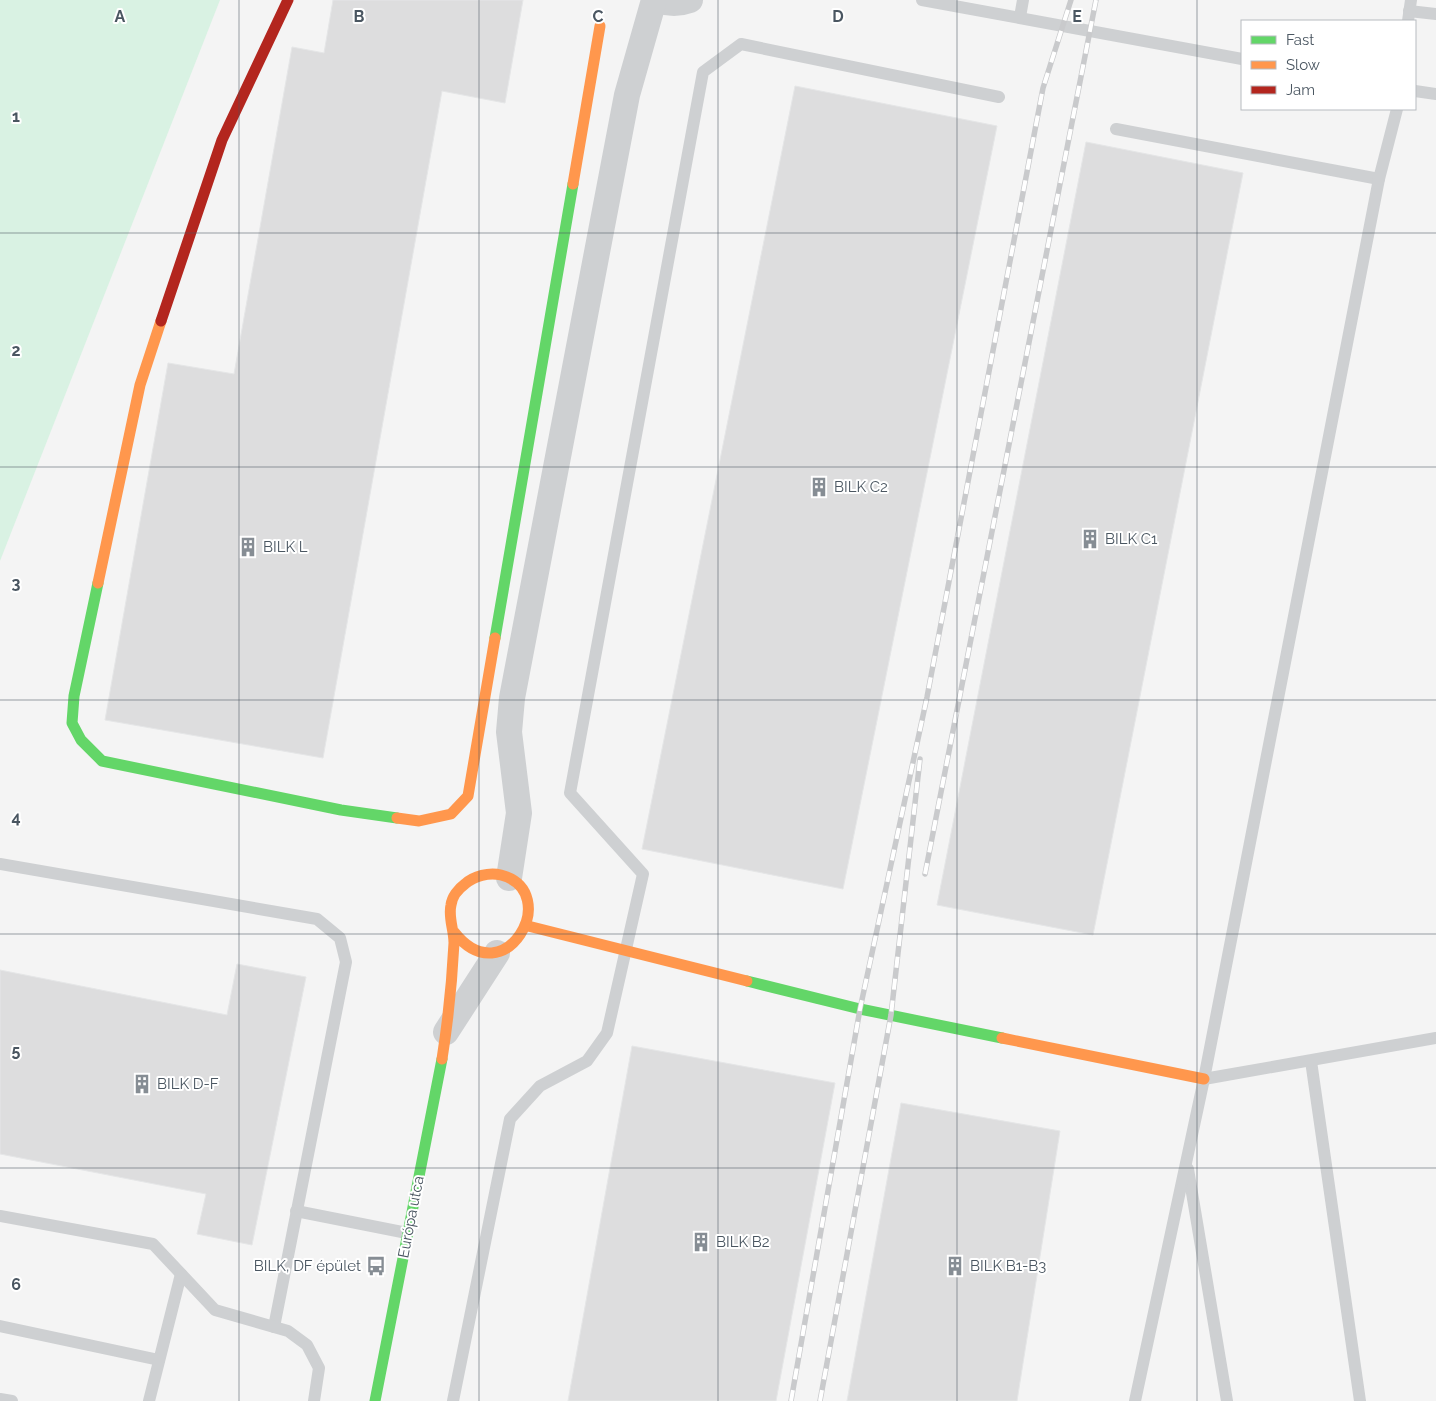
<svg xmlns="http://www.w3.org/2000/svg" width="1436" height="1401" viewBox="0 0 1436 1401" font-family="Raleway,sans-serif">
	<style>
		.green { fill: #d9f2e3 }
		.building { fill: #ddddde; stroke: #e5e6e7 }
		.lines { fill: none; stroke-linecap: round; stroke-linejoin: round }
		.lane { stroke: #ced0d2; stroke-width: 12 }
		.street { stroke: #ced0d2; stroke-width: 26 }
		.fast { stroke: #63d668; stroke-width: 11 }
		.slow { stroke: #ff974d; stroke-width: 11 }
		.jam { stroke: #b3261e; stroke-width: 11 }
		.rail-casing { stroke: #c9cacc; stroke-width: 5.5 }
		.rail { stroke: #fff; stroke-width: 4; stroke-dasharray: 11; stroke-linecap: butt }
		.grid { fill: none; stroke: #4a5661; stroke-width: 1; stroke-opacity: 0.55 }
		.labels { text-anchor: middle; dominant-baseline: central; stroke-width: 4; stroke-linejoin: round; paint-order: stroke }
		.poi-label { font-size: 15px; fill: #4a5661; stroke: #fff; text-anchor: start }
		.street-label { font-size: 15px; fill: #4a5661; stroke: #fff }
		.grid-label { font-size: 16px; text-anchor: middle; font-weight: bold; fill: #4a5661; stroke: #fff; stroke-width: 4; stroke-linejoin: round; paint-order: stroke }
	</style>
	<rect width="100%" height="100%" fill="#f4f4f4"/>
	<path class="green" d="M0,0H220L0,561Z"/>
	<g class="building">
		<path d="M333,0H523L505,103L442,91L323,758L105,720L168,363L234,374L292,47L324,53Z"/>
		<path d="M795,86L997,126L843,889L642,849Z"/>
		<path d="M1086,142L1243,173L1093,935L937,905Z"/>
		<path d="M237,964L306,977L252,1245L197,1234L206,1194L0,1154V970L227,1015Z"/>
		<path d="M632,1046L835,1083L776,1401H568Z"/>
		<path d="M901,1103L1060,1131L1017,1401H847Z"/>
	</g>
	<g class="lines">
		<g class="lane">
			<path d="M922,0L1242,59"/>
			<path d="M1409,11L1436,14"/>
			<path d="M1020,17L1023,0"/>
			<path d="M1408,21L1411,0"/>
			<path d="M1415,91L1436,94"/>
			<path d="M1116,129L1379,179"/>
			<path d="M0,864L317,919L340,938L346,962L274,1327"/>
			<path d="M1311,1061L1360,1401"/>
			<path d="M1204,1079L1436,1038"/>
			<path d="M1188,1169L1227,1401"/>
			<path d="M296,1211L407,1233"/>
			<path d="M0,1216L153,1244L215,1310L288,1331L307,1345L319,1368L314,1401"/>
			<path d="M0,1326L159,1360"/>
			<path d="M0,1399L12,1401"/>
			<path d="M149,1401L181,1274"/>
			<path d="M453,1401L510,1119L540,1086L587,1061L607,1033L643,874L570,793L703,72L741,44L999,97"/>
			<path d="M1135,1401L1204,1079L1379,179L1397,109"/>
		</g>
		<g class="street">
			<path d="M658,0C669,4 679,4 690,0"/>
			<path d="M509,878L519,813L509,732L512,698L627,95L654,0"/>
			<path d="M446,1032L497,953"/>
		</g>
		<g class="fast">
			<path d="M98,583L74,696L72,723L81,740L102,761L341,810L397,818"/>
			<path d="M495,638L573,184"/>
			<path d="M747,981L860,1009L1002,1038"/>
			<path d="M375,1401L442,1059"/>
		</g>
		<g class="slow">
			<path d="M573,184L600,26"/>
			<path d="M98,583L140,385L161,321"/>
			<path d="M397,818L419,821L451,814L468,796L495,638"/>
			<path d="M528,926L747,981"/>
			<path d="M1002,1038L1204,1079"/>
			<path d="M442,1059C448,1021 452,982 454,943C454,930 448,917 451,905C452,897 458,889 465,884C474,876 489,872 501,875C564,892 505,997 454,932"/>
		</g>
		<path class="jam" d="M161,321L222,140L288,0"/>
		<defs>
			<g id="rail">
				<path d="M925,874L1096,0"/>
				<path d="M791,1401L860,1009L927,697L1043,88L1071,0"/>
				<path d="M820,1401L891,1015L920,759"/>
			</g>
		</defs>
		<use href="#rail" class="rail-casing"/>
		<use href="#rail" class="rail"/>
	</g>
	<path class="grid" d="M239,0V1401M479,0V1401M718,0V1401M957,0V1401M1197,0V1401M0,233H1436M0,467H1436M0,700H1436M0,934H1436M0,1168H1436"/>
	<defs>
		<symbol id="building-bare" viewBox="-9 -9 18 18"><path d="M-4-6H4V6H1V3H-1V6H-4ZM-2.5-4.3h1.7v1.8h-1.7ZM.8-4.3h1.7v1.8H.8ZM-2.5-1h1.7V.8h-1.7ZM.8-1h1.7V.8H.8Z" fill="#868d94" stroke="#fff" stroke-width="2.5" paint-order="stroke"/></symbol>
		<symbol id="bus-bare" viewBox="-9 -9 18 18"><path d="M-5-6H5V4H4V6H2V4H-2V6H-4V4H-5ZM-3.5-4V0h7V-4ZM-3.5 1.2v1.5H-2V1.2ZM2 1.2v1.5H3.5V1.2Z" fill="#868d94" stroke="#fff" stroke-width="2.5" paint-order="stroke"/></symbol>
	</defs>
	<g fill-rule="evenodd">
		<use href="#building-bare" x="805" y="473" width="28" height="28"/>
		<use href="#building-bare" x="1076" y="525" width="28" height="28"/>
		<use href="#building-bare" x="234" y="533" width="28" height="28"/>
		<use href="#building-bare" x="128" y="1070" width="28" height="28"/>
		<use href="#building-bare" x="687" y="1228" width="28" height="28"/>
		<use href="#bus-bare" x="362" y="1252" width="28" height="28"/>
		<use href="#building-bare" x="941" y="1252" width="28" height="28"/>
	</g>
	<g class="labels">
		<g class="poi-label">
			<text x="834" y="487">BILK C2</text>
			<text x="1105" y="539">BILK C1</text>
			<text x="263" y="547">BILK L</text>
			<text x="157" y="1084">BILK D-F</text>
			<text x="716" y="1242">BILK B2</text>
			<text x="361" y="1266" text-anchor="end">BILK, DF épület</text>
			<text x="970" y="1266">BILK B1-B3</text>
		</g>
		<g class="street-label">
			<text transform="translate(411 1217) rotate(-79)">Európa utca</text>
		</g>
	</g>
	<g class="grid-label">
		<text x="120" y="22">A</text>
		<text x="359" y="22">B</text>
		<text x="598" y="22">C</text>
		<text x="838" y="22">D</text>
		<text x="1077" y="22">E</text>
		<text x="16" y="122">1</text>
		<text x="16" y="356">2</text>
		<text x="16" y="589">3</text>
		<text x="16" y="823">4</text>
		<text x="16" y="1056">5</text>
		<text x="16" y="1290">6</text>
	</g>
	<rect x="1241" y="20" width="175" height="90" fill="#ffffff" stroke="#b7bbc0"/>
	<rect x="1251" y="36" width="25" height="8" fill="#63d668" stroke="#b7bbc0"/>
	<text x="1286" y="45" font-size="15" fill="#4a5661">Fast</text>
	<rect x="1251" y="61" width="25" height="8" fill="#ff974d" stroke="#b7bbc0"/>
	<text x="1286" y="70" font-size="15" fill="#4a5661">Slow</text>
	<rect x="1251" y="86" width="25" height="8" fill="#b3261e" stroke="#b7bbc0"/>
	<text x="1286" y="95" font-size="15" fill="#4a5661">Jam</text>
</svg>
